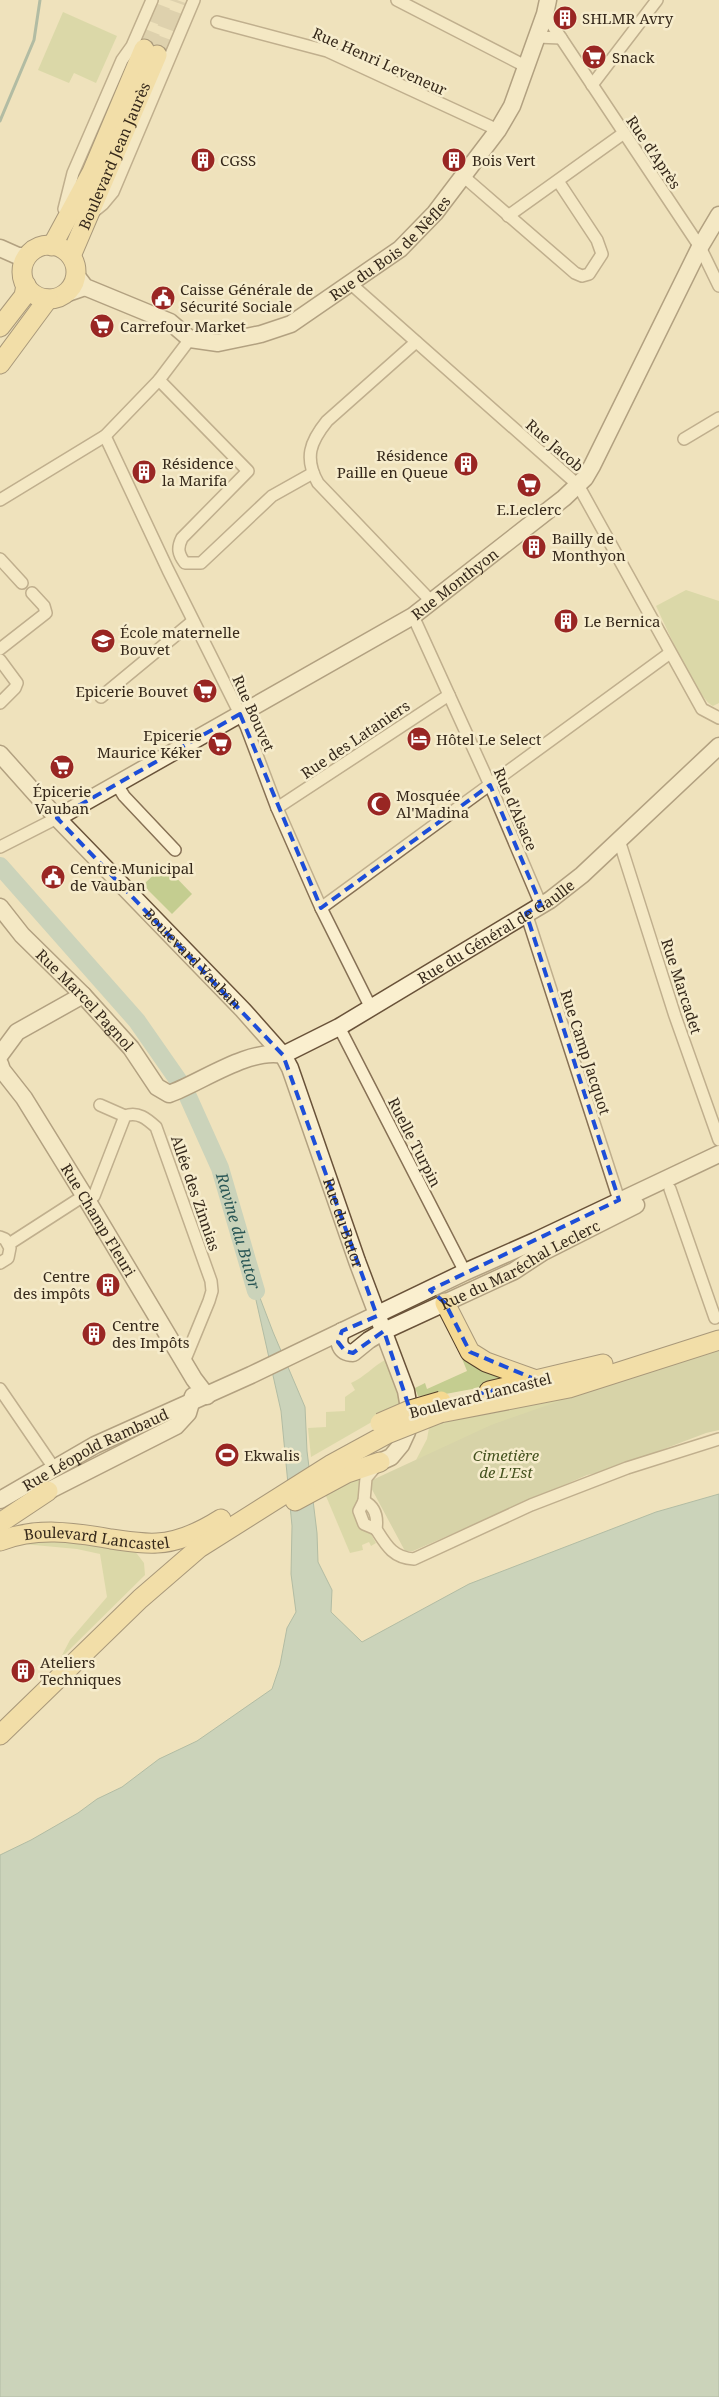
<svg xmlns="http://www.w3.org/2000/svg" width="719" height="2397" viewBox="0 0 719 2397" font-family="'Noto Serif',serif">
	<style>
		.green { fill: #c4cd90 }
		.cemetery { fill: #bac190 }
		.water { fill: #a0c0b8; stroke: #688e86 }
		.lines { fill: none; stroke-linecap: round; stroke-linejoin: round }
		.stream { stroke: #688e86; stroke-width: 3 }
		.river { stroke: #a0c0b8; stroke-width: 18 }
		.primary-tunnel { stroke: #cabd9c; stroke-width: 19; stroke-dasharray: 19 9; stroke-linecap: butt }
		.street-casing { stroke: #877155; stroke-width: 14 }
		.secondary-casing { stroke: #695239; stroke-width: 19 }
		.primary-casing { stroke: #543f2a; stroke-width: 21 }
		.street { stroke: #faefcf; stroke-width: 11 }
		.secondary { stroke: #faefcf; stroke-width: 16 }
		.primary { stroke: #f5d991; stroke-width: 19 }
		.primary-bridge-casing { stroke: #543f2a; stroke-width: 21; stroke-linecap: butt }
		.primary-bridge { stroke: #f5d991; stroke-width: 19 }
		.marked { fill: none; stroke: #1d4ed8; stroke-width: 4; stroke-dasharray: 10 6; stroke-linejoin: round }
		.labels { text-anchor: middle; dominant-baseline: central; stroke-width: 5; stroke-linejoin: round; paint-order: stroke }
		.poi-label { font-size: 15px; fill: #36291b; stroke: #f6eccc; text-anchor: start }
		.street-label { font-size: 15px; fill: #36291b; stroke: #f6eccc }
		.park-label { font-size: 15px; font-style: italic; fill: #455320; stroke: #f6eccc }
		.water-label { font-size: 16px; font-style: italic; fill: #295655; stroke: #f6eccc }
	</style>
	<rect width="100%" height="100%" fill="#efe2bc"/>
	<g class="green">
		<path d="M63,12L117,36L96,83L74,73L69,83L38,70Z"/>
		<path d="M686,590L719,601V703L713,706C696,697 666,626 656,606Z"/>
		<path d="M164,865L192,894L172,914L143,885Z"/>
		<path d="M448,1324L520,1380L440,1395L418,1396L415,1388L425,1383L427,1389L467,1371Z"/>
		<path d="M387,1359L403,1406L370,1423L311,1457L308,1428L326,1427V1412L345,1411V1397L355,1390L351,1383C365,1377 373,1366 387,1359Z"/>
		<path d="M621,1379L416,1460L427,1439L430,1422Z"/>
		<path d="M364,1475L357,1508L374,1532L372,1536L376,1543L371,1546L369,1542L362,1545L363,1550L350,1553L323,1489Z"/>
		<path d="M53,1538L134,1550L144,1563L145,1575L60,1659L70,1640L107,1597L100,1554L77,1549L23,1544Z"/>
	</g>
	<path class="cemetery" d="M719,1345V1430L706,1433L606,1471L587,1475L413,1551H405L368,1482L491,1425Z"/>
	<path class="water" d="M249,1269L273,1332L305,1407L307,1451L317,1533L318,1562L332,1590L331,1612L362,1642L469,1584L656,1512L719,1494V2397H0V1855L31,1840L78,1813L97,1799L122,1787L159,1759L197,1741L272,1689L280,1665L287,1628L296,1612L291,1574L292,1526L281,1411Z"/>
	<g class="lines">
		<path class="stream" d="M0,121L34,40L40,0"/>
		<path class="river" id="s1" d="M0,866L137,1021L185,1090L220,1168L256,1291"/>
		<g class="primary-tunnel">
			<path d="M144,49L163,0"/>
			<path d="M157,55L177,0"/>
		</g>
		<defs>
			<g id="street">
				<path d="M397,0L527,67"/>
				<path d="M545,14L700,247L719,286"/>
				<path d="M217,22L327,51L498,130"/>
				<path d="M537,37L561,38"/>
				<path d="M592,85L657,0"/>
				<path d="M463,176L575,273L582,276L589,274L602,254L597,240L558,181"/>
				<path d="M64,209L73,173L122,60L132,46L152,0"/>
				<path d="M92,213L103,204L113,192L194,0"/>
				<path d="M508,216L624,133"/>
				<path d="M351,284L578,485L702,709L719,718"/>
				<path d="M416,342L327,421C310,442 304,458 318,483L431,601"/>
				<path d="M159,380L248,471L182,538C177,548 178,554 185,563H201L272,496L313,473"/>
				<path d="M105,436L168,570L246,726L277,808L321,908L370,1006"/>
				<path d="M684,439L719,418"/>
				<path d="M0,500L105,436L159,380L190,339"/>
				<path d="M0,559L22,583"/>
				<path d="M413,616L490,785L541,905"/>
				<path d="M0,649L46,613L44,606L32,593"/>
				<path d="M0,660L17,683L15,688L0,703"/>
				<path d="M101,697L193,621"/>
				<path d="M116,783L124,796L175,850"/>
				<path d="M277,808L449,695"/>
				<path d="M619,840L675,1016L719,1140"/>
				<path d="M0,847L57,818"/>
				<path d="M321,908L670,653"/>
				<path d="M526,913L619,1200"/>
				<path d="M339,1027L465,1272"/>
				<path d="M100,1105L125,1116"/>
				<path d="M670,1189L715,1318"/>
				<path d="M87,1200L94,1196L125,1116C138,1111 147,1119 156,1127L211,1281L212,1291L209,1301L184,1362"/>
				<path d="M0,1237L5,1239L10,1248L8,1258L0,1263"/>
				<path d="M9,1244L85,1195"/>
				<path d="M0,1389L54,1468"/>
				<path d="M376,1466L366,1478L364,1501C375,1507 378,1516 376,1529C386,1545 393,1558 414,1559L531,1505L627,1468L719,1439"/>
				<path d="M364,1501L359,1511L364,1524L376,1529"/>
			</g>
			<g id="secondary">
				<path d="M0,248L18,256H28"/>
				<path id="s2" d="M76,275L85,287L170,322L190,339L218,343L261,334L291,324L400,249L435,213L498,130L512,106L545,14L548,0"/>
				<path d="M65,294L85,287"/>
				<path id="s3" d="M0,754L57,818L243,1010L283,1055L290,1068L357,1261L406,1391L410,1414L407,1432L401,1445L391,1457L380,1462"/>
				<path id="s4" d="M57,818L413,616L564,498L585,478L592,466L700,247L719,215"/>
				<path id="s5" d="M0,907L22,935L83,995L131,1048L157,1087L169,1094C202,1082 248,1048 283,1055L339,1027L550,900L582,875L719,746"/>
				<path d="M0,1055L17,1032L83,995"/>
				<path id="s6" d="M0,1064L2,1070L24,1098L87,1200L194,1379L207,1396"/>
				<path id="s7" d="M342,1331C336,1341 340,1353 353,1353L369,1340L384,1331L514,1271L543,1252L636,1205"/>
				<path d="M48,1491L176,1426L188,1413L193,1396"/>
				<path id="s8" d="M0,1500L95,1445L251,1375L465,1272L535,1241L719,1154"/>
			</g>
			<g id="primary">
				<circle cx="49" cy="272" r="27"/>
				<path d="M52,246L92,172L144,49"/>
				<path id="s9" d="M71,256L157,55"/>
				<path d="M0,327L24,296L26,285"/>
				<path d="M0,364L48,299"/>
				<path d="M445,1303L470,1352L486,1362L536,1380"/>
				<path d="M489,1391L603,1364"/>
				<path d="M440,1413L569,1388L719,1340"/>
				<path d="M295,1501L347,1473L380,1462"/>
				<path d="M0,1523L48,1491"/>
				<path id="s10" d="M0,1541C37,1527 72,1532 111,1539C126,1541 141,1544 157,1543C180,1542 202,1531 221,1519"/>
				<path d="M0,1735L140,1599L199,1548L332,1464L387,1434"/>
			</g>
		</defs>
		<use href="#street" class="street-casing"/>
		<use href="#secondary" class="secondary-casing"/>
		<use href="#primary" class="primary-casing"/>
		<use href="#street" class="street"/>
		<use href="#secondary" class="secondary"/>
		<use href="#primary" class="primary"/>
		<defs>
			<g id="primary-bridge">
				<path d="M380,1423L410,1410L441,1401"/>
				<path d="M387,1434L440,1413"/>
			</g>
		</defs>
		<use href="#primary-bridge" class="primary-bridge-casing"/>
		<use href="#primary-bridge" class="primary-bridge"/>
	</g>
	<path d="M0 0H719V2397H0ZM240,714L321,908L490,785L541,905L526,913L619,1200L430,1290L445,1303L470,1352L537,1380L410,1410L384,1331L353,1353L345,1351L338,1342L342,1331L377,1316L283,1055L57,818Z" fill="#efe2bc" fill-opacity=".55" fill-rule="evenodd"/>
	<path class="marked" d="M240,714L321,908L490,785L541,905L526,913L619,1200L430,1290L445,1303L470,1352L537,1380L410,1410L384,1331L353,1353L345,1351L338,1342L342,1331L377,1316L283,1055L57,818Z"/>
	<defs>
		<symbol id="building-disc" viewBox="-11 -11 22 22"><circle r="9.5" fill="#992623" stroke="#f6eccc"/><path d="M-4-6H4V6H1V3H-1V6H-4ZM-2.5-4.3h1.7v1.8h-1.7ZM.8-4.3h1.7v1.8H.8ZM-2.5-1h1.7V.8h-1.7ZM.8-1h1.7V.8H.8Z" fill="#fff"/></symbol>
		<symbol id="supermarket-disc" viewBox="-11 -11 22 22"><circle r="9.5" fill="#992623" stroke="#f6eccc"/><path d="M-6-5.5h2.5l.6 2H6L4.5 2H-2.5L-4.4-4H-6ZM-1.5 3.2a1.3 1.3 0 1 0 .1 0ZM3 3.2a1.3 1.3 0 1 0 .1 0Z" fill="#fff"/></symbol>
		<symbol id="civic-disc" viewBox="-11 -11 22 22"><circle r="9.5" fill="#992623" stroke="#f6eccc"/><path d="M-.6-6.5H3V-4.5H.6V-3L4-1V1h2V6H-6V1h2V-1L-.6-3ZM-1.2 2.5V6h2.4V2.5Z" fill="#fff"/></symbol>
		<symbol id="school-disc" viewBox="-11 -11 22 22"><circle r="9.5" fill="#992623" stroke="#f6eccc"/><path d="M0-5L7-2L0 1L-7-2ZM-4 1L0 2.5L4 1V4Q0 6-4 4Z" fill="#fff"/></symbol>
		<symbol id="hotel-disc" viewBox="-11 -11 22 22"><circle r="9.5" fill="#992623" stroke="#f6eccc"/><path d="M-6-4.5h1.5V1H6V5H4.5V3h-9V5H-6ZM-4 0a1.8 1.8 0 1 1 3.6 0ZM.5 0V-2.5h3Q6-2.5 6 0Z" fill="#fff"/></symbol>
		<symbol id="mosque-disc" viewBox="-11 -11 22 22"><circle r="9.5" fill="#992623" stroke="#f6eccc"/><path d="M3.5-4.9A6 6 0 1 0 3.5 4.9A5 5 0 1 1 3.5-4.9Z" fill="#fff"/></symbol>
		<symbol id="stadium-disc" viewBox="-11 -11 22 22"><circle r="9.5" fill="#992623" stroke="#f6eccc"/><path d="M0-5a6.5 5 0 1 0 0 10a6.5 5 0 1 0 0-10ZM-3.5-1.8h7v3.6h-7Z" fill="#fff"/></symbol>
	</defs>
	<g fill-rule="evenodd">
		<use href="#building-disc" x="551" y="4" width="28" height="28"/>
		<use href="#supermarket-disc" x="580" y="43" width="28" height="28"/>
		<use href="#building-disc" x="189" y="146" width="28" height="28"/>
		<use href="#building-disc" x="440" y="146" width="28" height="28"/>
		<use href="#civic-disc" x="149" y="284" width="28" height="28"/>
		<use href="#supermarket-disc" x="88" y="312" width="28" height="28"/>
		<use href="#building-disc" x="452" y="450" width="28" height="28"/>
		<use href="#building-disc" x="130" y="458" width="28" height="28"/>
		<use href="#supermarket-disc" x="515" y="471" width="28" height="28"/>
		<use href="#building-disc" x="520" y="533" width="28" height="28"/>
		<use href="#building-disc" x="552" y="607" width="28" height="28"/>
		<use href="#school-disc" x="89" y="627" width="28" height="28"/>
		<use href="#supermarket-disc" x="191" y="677" width="28" height="28"/>
		<use href="#hotel-disc" x="405" y="725" width="28" height="28"/>
		<use href="#supermarket-disc" x="206" y="730" width="28" height="28"/>
		<use href="#supermarket-disc" x="48" y="753" width="28" height="28"/>
		<use href="#mosque-disc" x="365" y="790" width="28" height="28"/>
		<use href="#civic-disc" x="39" y="863" width="28" height="28"/>
		<use href="#building-disc" x="94" y="1271" width="28" height="28"/>
		<use href="#building-disc" x="80" y="1320" width="28" height="28"/>
		<use href="#stadium-disc" x="213" y="1441" width="28" height="28"/>
		<use href="#building-disc" x="9" y="1657" width="28" height="28"/>
	</g>
	<g class="labels">
		<g class="poi-label">
			<text x="582" y="18">SHLMR Avry</text>
			<text x="612" y="57">Snack</text>
			<text x="220" y="160">CGSS</text>
			<text x="472" y="160">Bois Vert</text>
			<text x="180" y="289">Caisse Générale de<tspan x="180" dy="17">Sécurité Sociale</tspan></text>
			<text x="120" y="326">Carrefour Market</text>
			<text x="448" y="455" text-anchor="end">Résidence<tspan x="448" dy="17">Paille en Queue</tspan></text>
			<text x="162" y="463">Résidence<tspan x="162" dy="17">la Marifa</tspan></text>
			<text x="529" y="509" text-anchor="middle">E.Leclerc</text>
			<text x="552" y="538">Bailly de<tspan x="552" dy="17">Monthyon</tspan></text>
			<text x="584" y="621">Le Bernica</text>
			<text x="120" y="632">École maternelle<tspan x="120" dy="17">Bouvet</tspan></text>
			<text x="188" y="691" text-anchor="end">Epicerie Bouvet</text>
			<text x="202" y="735" text-anchor="end">Epicerie<tspan x="202" dy="17">Maurice Kéker</tspan></text>
			<text x="436" y="739">Hôtel Le Select</text>
			<text x="62" y="791" text-anchor="middle">Épicerie<tspan x="62" dy="17">Vauban</tspan></text>
			<text x="396" y="795">Mosquée<tspan x="396" dy="17">Al'Madina</tspan></text>
			<text x="70" y="868">Centre Municipal<tspan x="70" dy="17">de Vauban</tspan></text>
			<text x="90" y="1276" text-anchor="end">Centre<tspan x="90" dy="17">des impôts</tspan></text>
			<text x="112" y="1325">Centre<tspan x="112" dy="17">des Impôts</tspan></text>
			<text x="244" y="1455">Ekwalis</text>
			<text x="40" y="1662">Ateliers<tspan x="40" dy="17">Techniques</tspan></text>
		</g>
		<g class="street-label">
			<text transform="translate(380 61) rotate(24)">Rue Henri Leveneur</text>
			<text transform="translate(654 152) rotate(56)">Rue d'Après</text>
			<text stroke="none"><textPath href="#s9" startOffset="109">Boulevard Jean Jaurès</textPath></text>
			<text stroke="none"><textPath href="#s2" startOffset="362">Rue du Bois de Nèfles</textPath></text>
			<text transform="translate(555 445) rotate(41)">Rue Jacob</text>
			<text stroke="none"><textPath href="#s4" startOffset="462">Rue Monthyon</textPath></text>
			<text transform="translate(254 713) rotate(66)">Rue Bouvet</text>
			<text transform="translate(355 739) rotate(-34)">Rue des Lataniers</text>
			<text transform="translate(516 809) rotate(67)">Rue d'Alsace</text>
			<text stroke="none"><textPath href="#s5" startOffset="622">Rue du Général de Gaulle</textPath></text>
			<text stroke="none"><textPath href="#s3" startOffset="281">Boulevard Vauban</textPath></text>
			<text transform="translate(682 986) rotate(72)">Rue Marcadet</text>
			<text stroke="none"><textPath href="#s5" startOffset="126">Rue Marcel Pagnol</textPath></text>
			<text transform="translate(586 1052) rotate(72)">Rue Camp Jacquot</text>
			<text transform="translate(415 1142) rotate(63)">Ruelle Turpin</text>
			<text transform="translate(196 1193) rotate(71)">Allée des Zinnias</text>
			<text stroke="none"><textPath href="#s6" startOffset="185">Rue Champ Fleuri</textPath></text>
			<text stroke="none"><textPath href="#s3" startOffset="592">Rue du Butor</textPath></text>
			<text stroke="none"><textPath href="#s7" startOffset="220">Rue du Maréchal Leclerc</textPath></text>
			<text transform="translate(480 1395) rotate(-14)">Boulevard Lancastel</text>
			<text stroke="none"><textPath href="#s8" startOffset="108">Rue Léopold Rambaud</textPath></text>
			<text stroke="none"><textPath href="#s10" startOffset="98">Boulevard Lancastel</textPath></text>
		</g>
		<g class="park-label">
			<text x="506" y="1455">Cimetière<tspan x="506" dy="17">de L'Est</tspan></text>
		</g>
		<g class="water-label">
			<text stroke="none"><textPath href="#s1" startOffset="442">Ravine du Butor</textPath></text>
		</g>
	</g>
</svg>
